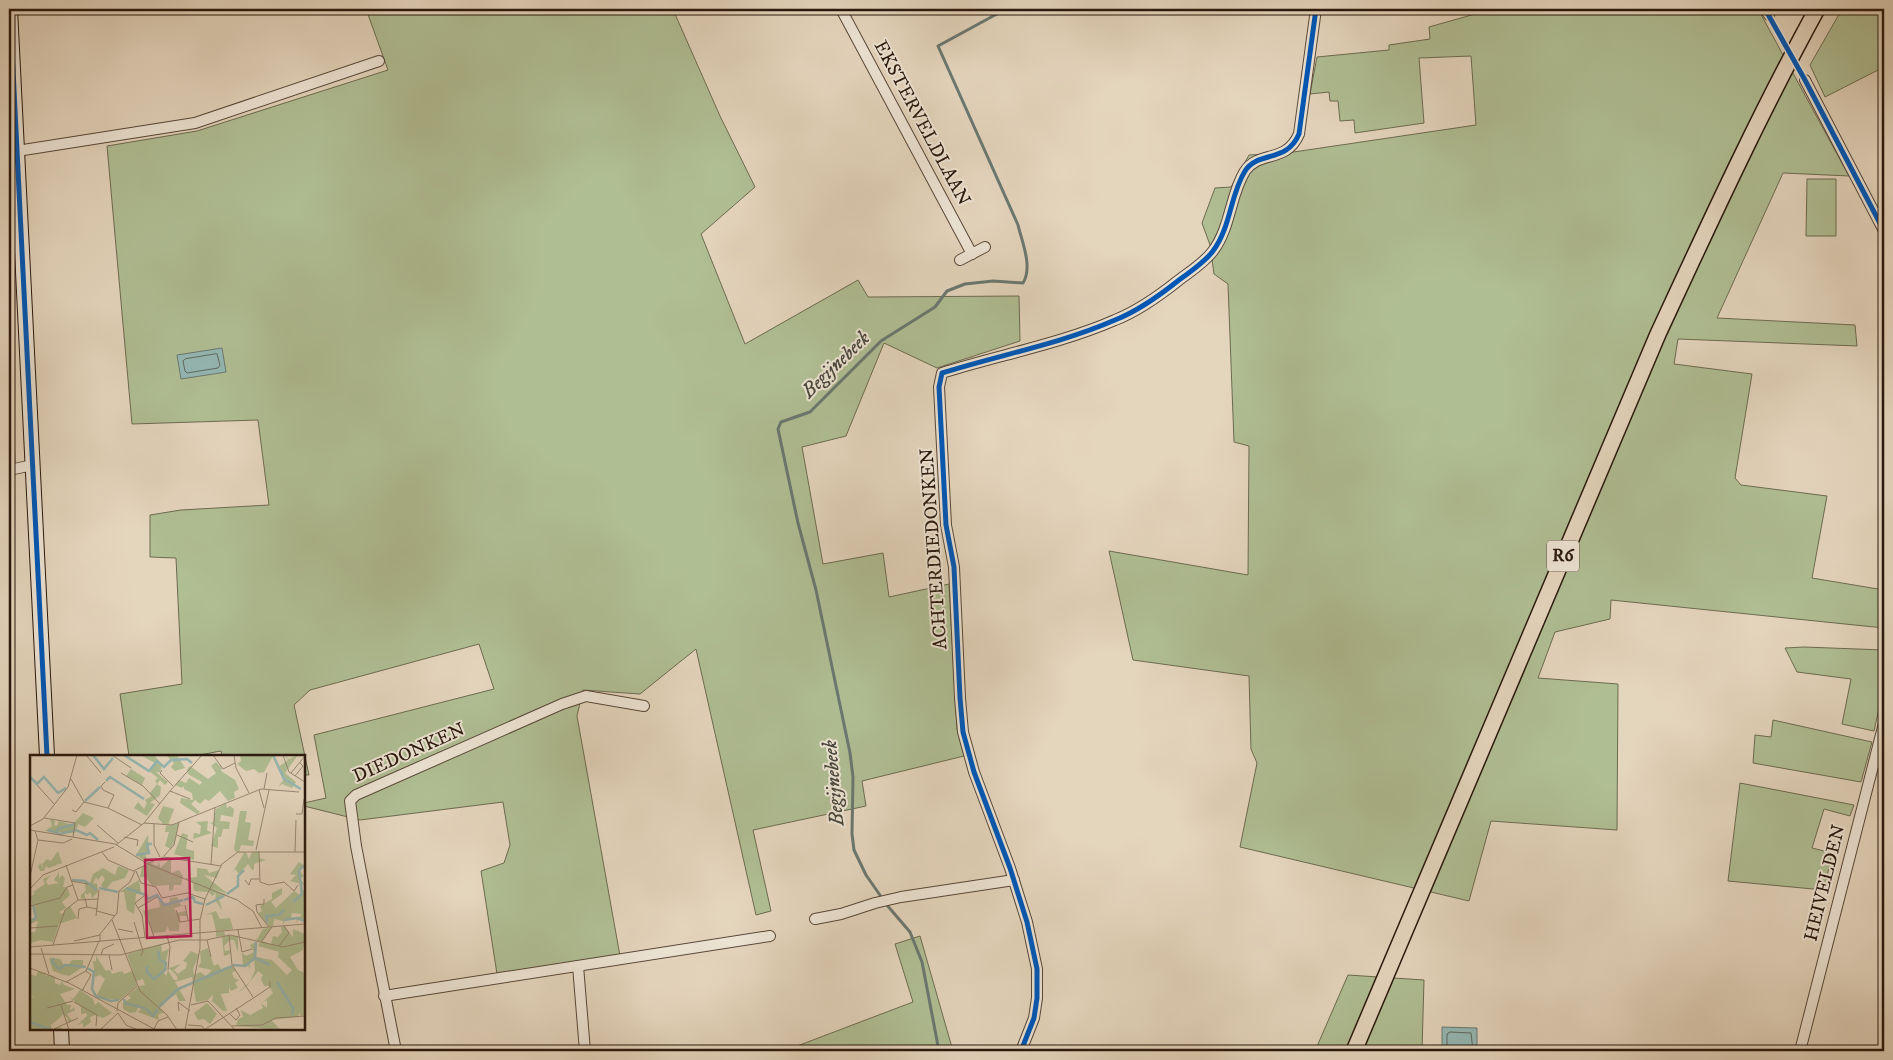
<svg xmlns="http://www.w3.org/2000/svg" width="1893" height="1060" viewBox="0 0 1893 1060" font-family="'IM FELL DW Pica',serif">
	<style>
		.green { fill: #b0be94; stroke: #6c6b50 }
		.water { fill: #95b8b5; stroke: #6a7871 }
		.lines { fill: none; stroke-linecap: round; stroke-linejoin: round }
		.shore { stroke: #5f6860; stroke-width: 1 }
		.stream { stroke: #6a7871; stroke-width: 3 }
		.minor-casing { stroke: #584738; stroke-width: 12 }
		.secondary-casing { stroke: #29180c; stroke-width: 16 }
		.primary-casing { stroke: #29180c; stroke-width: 18 }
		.minor { stroke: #ede4d4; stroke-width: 10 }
		.secondary { stroke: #ede4d4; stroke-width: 14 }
		.primary { stroke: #e4d5bd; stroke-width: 15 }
		.cycleway-casing { stroke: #ede4d4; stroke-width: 8 }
		.cycleway { stroke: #0057b8; stroke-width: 5 }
		.labels { text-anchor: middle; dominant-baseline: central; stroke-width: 4; stroke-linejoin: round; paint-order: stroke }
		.shield { fill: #ede4d4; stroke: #645548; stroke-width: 1 }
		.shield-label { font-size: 18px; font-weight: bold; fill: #29180c }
		.street-label { font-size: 19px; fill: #29180c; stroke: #ede4d4 }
		.water-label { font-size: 20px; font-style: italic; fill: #49483f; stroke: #ede4d4 }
		.inset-river { fill: none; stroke: #95b8b5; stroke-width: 2.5 }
		.inset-road { fill: none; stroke: #998976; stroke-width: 1 }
		.view { fill: #c2185b; fill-opacity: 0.15; stroke: #c2185b; stroke-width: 2.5 }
		.inset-edge { fill: none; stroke: #29180c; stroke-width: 2.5 }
	</style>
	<rect width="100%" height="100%" fill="#e4d5bd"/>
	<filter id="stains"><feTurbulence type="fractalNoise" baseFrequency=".004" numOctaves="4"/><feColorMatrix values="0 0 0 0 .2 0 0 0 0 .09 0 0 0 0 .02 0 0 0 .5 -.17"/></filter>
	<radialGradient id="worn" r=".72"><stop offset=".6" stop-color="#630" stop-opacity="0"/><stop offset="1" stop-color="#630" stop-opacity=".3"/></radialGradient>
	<g class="green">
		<path d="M366,9H685L675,14L720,116L755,187L701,234L745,344L858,280L868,297L1019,296L1020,341L937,368L884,343L846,436L802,447L823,564L883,553L889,597L949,584L957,729L964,756L862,781L866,806L753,830L771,911L756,915L696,649L640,694L583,690L577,716L620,956L497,974L481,871L504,863L510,845L503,802L360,820L304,806V803L326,798L314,735L494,689L479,644L310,690L294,705L309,775H304V756H222L221,751L194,756H129L120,694L182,684L176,558L150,557V515L181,510L269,505L258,420L132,424L107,146L197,131L388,70Z"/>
		<path d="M1475,9H1758L1849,176L1783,173L1717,318L1855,325L1857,346L1678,339L1674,364L1752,374L1735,478L1741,485L1827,496L1812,578L1884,590V628L1611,600L1610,619L1555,632L1538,678L1618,684L1617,830L1491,821L1469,901L1240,847L1257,763L1251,749L1249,676L1133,660L1109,551L1248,575L1249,446L1234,442L1228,284L1214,274L1210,245L1202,223L1215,188L1231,187L1249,155L1287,153L1476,125L1471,56L1419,58L1424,123L1355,133L1354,120L1340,121L1338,101H1330L1329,92L1310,94L1317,57L1389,50V45L1430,39L1429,27L1475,14Z"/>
		<path d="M1842,9H1884V67L1825,97L1810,65Z"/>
		<path d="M1807,179H1836V236H1806Z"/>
		<path d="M9,324L15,462L9,464Z"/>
		<path d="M1804,647L1884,650V686L1874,731L1842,724L1851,679L1797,672L1785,648Z"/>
		<path d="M1773,720L1872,742L1861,782L1753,763L1755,735L1771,737Z"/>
		<path d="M1740,783L1854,805L1850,816L1824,809L1812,848L1832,853L1824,890L1728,881Z"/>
		<path d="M920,936L953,1051H784L913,1002L895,944Z"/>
		<path d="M1348,975L1424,980L1422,1051H1315Z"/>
	</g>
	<g class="water">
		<path d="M222,348L226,372L181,379L177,355Z"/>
		<path d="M1442,1027L1477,1028V1051H1442Z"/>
	</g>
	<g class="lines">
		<g class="shore">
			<path d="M217,354L220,365L218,368L187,373L185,371L183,361L185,359Z"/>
			<path d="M1447,1051V1034L1450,1032L1471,1033L1473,1051"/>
		</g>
		<g class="stream">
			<path d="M882,898L866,875L854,850L852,834L853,777L850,753L816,590L798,523L778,429L781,422L810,412L881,341L935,307L947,291L965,284L993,281L1023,283C1033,267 1022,242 1018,225L938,46L1006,9"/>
			<path d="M886,904L910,932L922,962L939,1051"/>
		</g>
		<defs>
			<g id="minor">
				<path d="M841,9L972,254"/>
				<path d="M1765,9L1769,15"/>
				<path d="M1805,80L1884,231"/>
				<path d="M17,151L195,123L379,61"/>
				<path d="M960,260L985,247"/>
				<path d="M9,470L33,465"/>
				<path d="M815,919L841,914L875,903L901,897L1014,880"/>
				<path d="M578,966L585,1051"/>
				<path d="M384,996L770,936"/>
				<path d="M396,1051L356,846L350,801L356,795L562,704L586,696L644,706"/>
				<path d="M1021,1051L1034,1018L1037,998V969L1027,922L1010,868L974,772L963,732L960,698L954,567L946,525L939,387L942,373C999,355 1060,344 1115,320C1138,311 1159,296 1179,280C1191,271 1204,263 1213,251C1231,227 1230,195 1245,171C1259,150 1286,164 1299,134L1316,9"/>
				<path d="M1800,1051L1884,723"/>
			</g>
			<g id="secondary">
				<path d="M10,9L47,756"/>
				<path d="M61,1029L62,1051"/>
			</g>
			<path id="primary" d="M1354,1051L1658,334C1709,224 1759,115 1817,9"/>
		</defs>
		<use href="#minor" class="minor-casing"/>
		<use href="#secondary" class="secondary-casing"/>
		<use href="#primary" class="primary-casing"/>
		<use href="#minor" class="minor"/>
		<use href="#secondary" class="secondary"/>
		<use href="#primary" class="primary"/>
		<defs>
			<g id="cycleway">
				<path d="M10,9L47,756"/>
				<path d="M1765,9L1805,80L1884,231"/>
				<path d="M1021,1051L1034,1018L1037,998V969L1027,922L1010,868L974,772L963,732L960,698L954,567L946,525L939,387L942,373C999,355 1060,344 1115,320C1138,311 1159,296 1179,280C1191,271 1204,263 1213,251C1231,227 1230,195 1245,171C1259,150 1286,164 1299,134L1316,9"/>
			</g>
		</defs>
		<use href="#cycleway" class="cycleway-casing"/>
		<use href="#cycleway" class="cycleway"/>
	</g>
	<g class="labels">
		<rect class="shield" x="1547" y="540.5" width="32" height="31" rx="4"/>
		<g class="shield-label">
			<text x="1563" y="556">R6</text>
		</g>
		<g class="street-label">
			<text transform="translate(922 123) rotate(62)">EKSTERVELDLAAN</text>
			<text transform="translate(934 549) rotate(-94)">ACHTERDIEDONKEN</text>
			<text transform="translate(409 753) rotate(-24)">DIEDONKEN</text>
			<text transform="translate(1825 883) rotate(-76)">HEIVELDEN</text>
		</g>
		<g class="water-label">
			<text transform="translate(836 365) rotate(-44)">Begijnebeek</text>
			<text transform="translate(834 783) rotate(-95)">Begijnebeek</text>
		</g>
	</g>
	<g transform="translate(30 755)">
		<rect width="275" height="275" fill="#e4d5bd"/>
		<path d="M110,0H124L132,10L130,17H126L138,27L135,30L130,25L127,29L131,32L130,40L120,48L125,49L117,61L104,53L108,47L114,54L117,48L115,45L122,41L120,38L127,29L125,26L128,23L119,16L125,8ZM136,0H147L155,13L145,16L141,12L144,8ZM210,0H243V1L234,17L229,18L224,14L216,16L207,9L211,6ZM255,0L259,4L268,0L255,18L266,27L262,33L252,29L248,32L254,24L248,12L258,5ZM186,7L192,13L191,16L205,25L209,34L204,37L205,43L198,46L190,36L179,46L175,44L170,49L165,45L161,49L170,57L167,59L150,48L151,43L163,45L162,38L154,34V31L152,33L145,30L149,25L156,28L159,23L170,30L172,27L158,19L157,15L160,11L178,24L186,18L181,11ZM101,14L115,23L112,30L96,21ZM196,48L197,53L200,51L204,54L203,62L191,60L190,66L200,67L199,74H193L191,82H188V93L181,91L187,73L179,67L183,68L186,54ZM133,51L144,54L138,70L133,69L128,63ZM210,56H217L215,67L221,68L218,85L224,86L223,91L211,90L209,97H216L219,104L222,97L229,96V103L236,105L224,109V114L222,115L218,109L209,119L205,114L201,120L214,98L206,97L204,94ZM53,58L64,63L55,72L48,69L45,78L15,76L22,71L20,64L25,66L24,70L27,71L29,66L42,70ZM178,66L177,75L182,78L163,84L164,78L170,79L171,71L166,67ZM149,68L146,83L141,94L135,91L139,77H135L136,71ZM152,78L158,80L156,94L164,96V105L144,99ZM118,80L119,97L115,99L119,108L125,107L122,109L128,111L129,106L130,113L141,103V118L149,115L153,121L151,130H144L143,135L139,136V130L122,131L116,122H110L112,112L118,108L106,100ZM28,96L32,108L19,113L16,111L14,116H10L8,112L10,108L13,113L12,109L17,104L21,106ZM269,107L273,110L270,116L274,121L270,124L275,130L260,126L266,120L260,119ZM88,111L99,115L95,123L82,127L75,136L71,130L75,124L72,120L68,125L66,122L63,129L67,128L68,137L62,143L60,137L57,140L55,137V143L51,144V140L56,135L54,127L60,128L63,119L73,113L85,120ZM167,113L177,114L179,118L189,115L187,123L174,120L198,139L181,133L197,140L189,144L192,155L185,145L186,138L182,141L179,137L164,136L163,128L156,123L167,122ZM29,117V123L32,120L35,123L33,132H37L40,140L32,147L36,153L29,157L32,159L40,151L47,163L29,169L23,187L11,185L0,188V177H5L8,166L0,169V165L5,163L1,142L5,138L3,137L15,129L13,124L21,120L16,126L18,130L29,128L24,125ZM109,125L111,139H106L104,159L97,155L94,137H89ZM252,133V139L241,147L246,153L264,136L270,140L271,134L275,136V164L268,165L265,169L268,163L272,159L262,158L261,163H266L255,165L253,170V166L244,164L243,171H239L228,158L232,156L230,151L242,144V138ZM128,140L135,149L139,148L140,143L147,142L151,150H154L144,153L146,158L156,156L157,161H150L149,176H139L138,171L135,177L123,178L119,167L117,168L113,156L130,152ZM186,156L190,164L200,163L203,174L186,176L182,159L175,160ZM254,171L263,182V174L275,179L273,195L260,202L268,215L275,218V260L271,261L269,258L268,262L241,265L251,275L206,271L208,264L213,262L211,255L220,260L233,253L231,248L237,253V245L232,248L243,238L239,231H234L231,224L233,220L228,216L217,231L206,239L220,227L225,215L224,203L219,207L221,215L219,211L213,212L212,198L216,201L224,197L220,190L226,187V202L242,205L257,220L262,215L248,202L249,197L228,191L231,186H226L233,174L242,172L232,186L241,189L243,181L248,182L252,177L251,172ZM194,176L195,181H208V197L204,185H200L194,191L195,196L200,195V199L194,201L192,181L186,182V177ZM131,189L132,197L139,194L133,217L136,221L138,215L144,225H148L147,221L139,213L151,209L144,215L148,219L156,213L157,208L153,206L161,196L169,200L163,214L164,220L170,217L176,221L182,215L168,212L171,207L170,196L178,193L184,211L188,209L192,215L202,211L206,215L202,218L204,223L209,225L205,228L208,233L201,236L199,232V238L191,239L197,256H193L182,246L183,239L178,245L166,247L162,222L145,227L156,246H149L146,239L133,248L129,252L134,257L128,260L129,265L108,257L112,253L109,251L106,257L100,258L93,254V248L101,243L98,240L109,231L115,230L113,224L106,226L107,230L90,245L66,242L75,224L70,220L65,222L63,206H66V201L76,216L80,215L82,219L92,216L94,219L102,216L104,219L97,199ZM19,203L30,204L34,210H39L42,205H53V212L39,221L31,219L23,216ZM8,216L16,218L15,222L18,219L25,222V228L30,230L32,226L34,230L45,234L30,239L37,250H41L40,256L44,252L45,255L37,259L42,266L37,268L38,263L33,260L21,270L22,274L29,272L35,275H0V242H6L0,241V219L6,221ZM50,235L63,244L65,250L68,247L82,258L73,263L65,260L60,262L61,267L53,273V268L47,270L57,261L56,258L51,259V252L39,242L43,244ZM177,248L187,259L180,269L174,264L168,265L164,258Z" fill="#b0be94"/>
		<path class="inset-river" d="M63,0L74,14L83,3M94,0L119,16L127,6L134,12L141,5L157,4L162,8M243,0L254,24L271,34M0,22L7,29L14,22L28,38L36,33M76,26L80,22L114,44M55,46L70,32M18,75L30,79L46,75L57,80L60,78L68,85M27,77L28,74L45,69M106,100L119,98L117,89H122M42,125L55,126L67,135M69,133L88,137M96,133L116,140L118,144L127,140L134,150L153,145M197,139L208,131V121L214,115M154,145L163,142L165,147L173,149M263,147L272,139L269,115L275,110M176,150L194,141M254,165L267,163L275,166M0,166L6,163L3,150M237,167L236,161L249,160L254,155M24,203L22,207L29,214L35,210L56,212M225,203L240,210M203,210L215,211L225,203L226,187M117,211V217L124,224L135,215L136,208L130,205L128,196M57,213L64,217L62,234L66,241L81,246L89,245M247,227L263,253L262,260M94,244L95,248L114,253M129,252L148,234L202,211M115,253L123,261L128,254M0,267L21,275"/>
		<path class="inset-road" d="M56,0L71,18M82,0L101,13M183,0L193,14L205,8M204,0L206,13L219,38M253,0L259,17L275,27M132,15L130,18L143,31M91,18L113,31L130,49M261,18L275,1M265,21L273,11L270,8M41,24L54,47L78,53L112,70M75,27L71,31L73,35L84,40L78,53M7,30L24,49M234,34L237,18M229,35L234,53M140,36L172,0M140,36L160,44M42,55L46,57L54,47M266,59H272L274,44M14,63L45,68L43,82M114,68L142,70L231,34L269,37M124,69V90L130,102M67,70L88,88M0,71L13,64L38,32L47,0M0,75L85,89L118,109L207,145L223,156L232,173M147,80L163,87M94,82L108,85L107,91M8,85L33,88L42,84M86,90L114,68L140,36M226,95L239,35M229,96L230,127L239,130L254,127L264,136L268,130M72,97L78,105L103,116L116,110M265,97L266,65M134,101L144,90L149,67M118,108L134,102L191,111M36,110L48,145M181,110L185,52M106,116L111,128L126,132L132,143L157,138L175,144M0,121L8,85L5,76M215,125L219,130L221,124H229M41,126L58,129M0,134L13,120L84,92M114,141L105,148L112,160L115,182M55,143L57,152L67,154M234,144V149L226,150L227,157L239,172M155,150L158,165M0,151L30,143L37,132L43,130M108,153L127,142M146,155L150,167L170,164M67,156L85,161M66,161L69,135M48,164L49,154L57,152M82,165L90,185M104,167L113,196L111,201M119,167L124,182M0,173L28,171M88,174L103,177M208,175L212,197L222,194M199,180L202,210L223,242M137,181L140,192L138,215M90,185L110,236L137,260L147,275M177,185L181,202M44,186L70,180M70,186V179L87,158L89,136L100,127L105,116M232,186L242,172M23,190L35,155L48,145L68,144M249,191L259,178L254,171M0,192L275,169M11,193L19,219M0,199L90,200L149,185H176L200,180L253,192L275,187M71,200L73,194L84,189M79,200L82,215M0,213L39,228L126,275M36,227L56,216L69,186M52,236L61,220L56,216M225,242L240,232V226M44,247L67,260L66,271M31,250L39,275M161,250L178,246L205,275M17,253L43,246M87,256L88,248L107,231M149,256L148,247L160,256M88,258L96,270L108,275M199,258L206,265L210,260L206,253M158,270L172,271L175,275M202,271L232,270L246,263L275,261M24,274L48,263M124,274L128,266L138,262M70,275L88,258M155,275L170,193V165L175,144L192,109L208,97H275M174,275L225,242"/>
		<path class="view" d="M159,103L161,181L117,183L115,105Z"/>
		<rect width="275" height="275" class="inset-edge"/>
	</g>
	<rect width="1893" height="1060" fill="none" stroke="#e4d5bd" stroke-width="30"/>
	<rect x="10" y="10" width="1873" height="1040" fill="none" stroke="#29180c" stroke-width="2.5"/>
	<rect x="15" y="15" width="1863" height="1030" fill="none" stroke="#29180c"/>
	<rect width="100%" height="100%" filter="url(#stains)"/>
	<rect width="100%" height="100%" fill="url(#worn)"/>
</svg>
